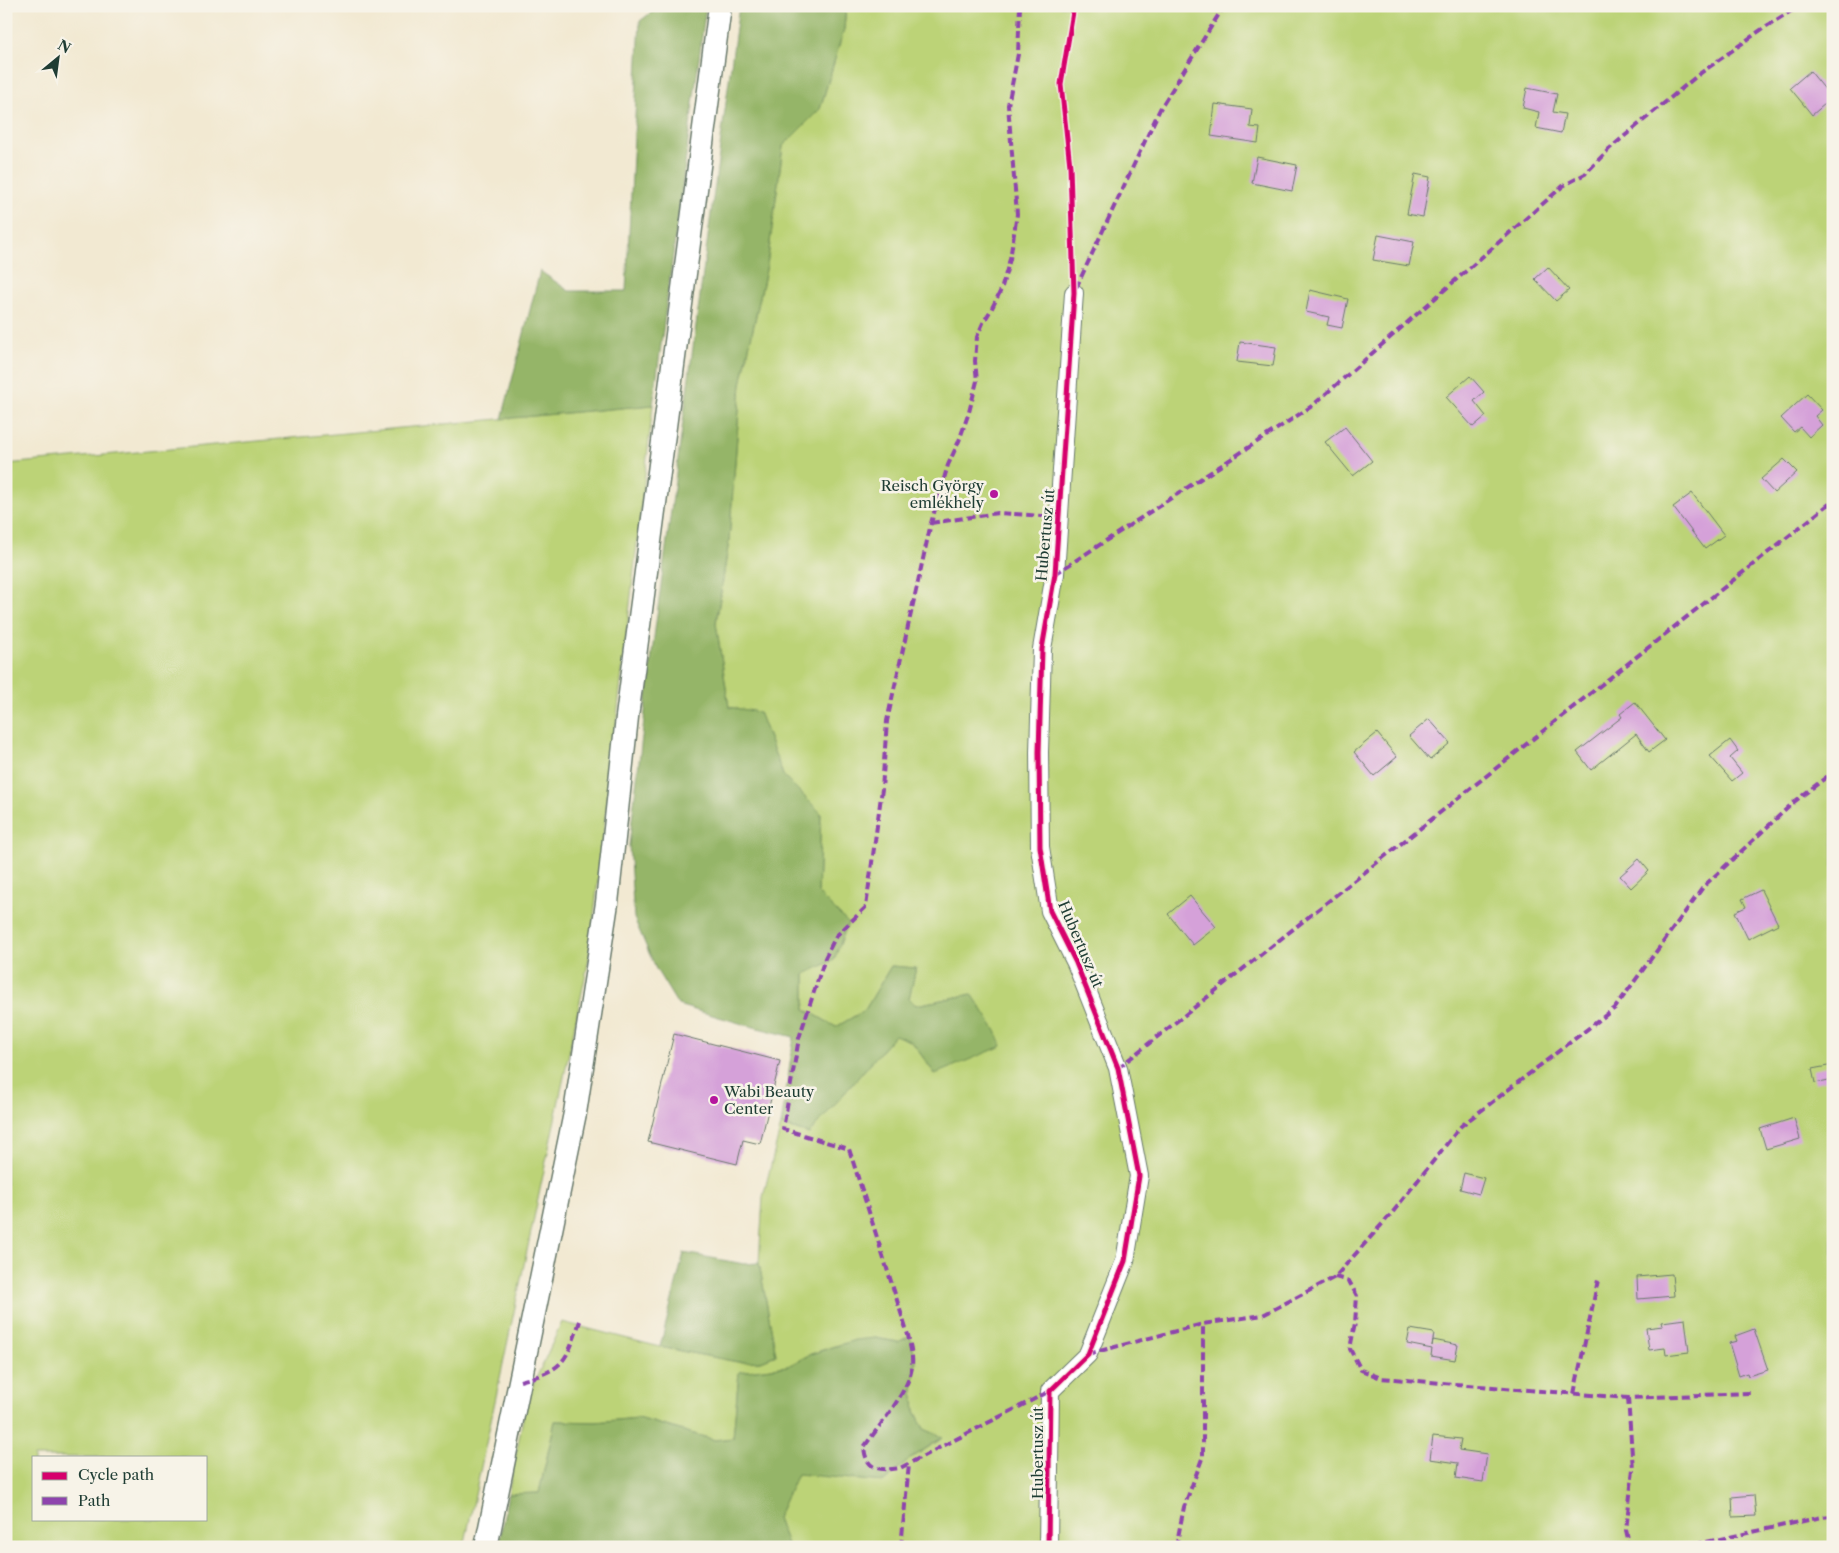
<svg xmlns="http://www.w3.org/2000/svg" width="1839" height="1553" viewBox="0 0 1839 1553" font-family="'Libre Caslon Text',serif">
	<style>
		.green { fill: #bcd377; stroke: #6e8856; fill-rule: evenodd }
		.forest { fill: #95b568; stroke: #5a794e }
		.building { fill: #d5a1d9 }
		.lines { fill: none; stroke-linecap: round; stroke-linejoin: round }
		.minor-casing { stroke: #69796b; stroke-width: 20 }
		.major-casing { stroke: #69796b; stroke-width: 25 }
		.minor { stroke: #fff; stroke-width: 18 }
		.major { stroke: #fff; stroke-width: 22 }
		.quiet { stroke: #8e44ad; stroke-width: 4; stroke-dasharray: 8 4; stroke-linecap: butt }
		.cycleway-casing { stroke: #f7f3e8; stroke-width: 8 }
		.cycleway { stroke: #d6006c; stroke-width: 5 }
		.poi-dot { fill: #b5179e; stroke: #f7f3e8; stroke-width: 2 }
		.labels { text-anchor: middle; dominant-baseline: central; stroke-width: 5; stroke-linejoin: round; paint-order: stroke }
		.poi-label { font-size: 15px; fill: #1f3d34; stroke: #f7f3e8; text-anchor: end }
		.street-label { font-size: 15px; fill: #1f3d34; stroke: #f7f3e8 }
	</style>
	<rect width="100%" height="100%" fill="#f7f3e8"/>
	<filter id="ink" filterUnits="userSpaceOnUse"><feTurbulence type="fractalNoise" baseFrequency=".02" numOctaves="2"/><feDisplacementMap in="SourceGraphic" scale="10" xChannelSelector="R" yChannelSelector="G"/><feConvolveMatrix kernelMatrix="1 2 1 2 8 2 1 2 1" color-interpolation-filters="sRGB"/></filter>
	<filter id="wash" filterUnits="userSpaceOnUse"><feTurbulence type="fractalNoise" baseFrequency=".0096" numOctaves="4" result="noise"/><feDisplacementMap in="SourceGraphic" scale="20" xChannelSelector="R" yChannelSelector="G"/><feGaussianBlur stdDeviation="1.12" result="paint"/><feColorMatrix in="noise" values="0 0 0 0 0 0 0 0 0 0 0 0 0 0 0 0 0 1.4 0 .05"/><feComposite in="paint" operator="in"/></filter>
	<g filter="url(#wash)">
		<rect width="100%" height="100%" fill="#f2e9d2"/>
		<g class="green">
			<path d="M846,6H1833V1547H788L777,1518L797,1473L884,1482L910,1459L943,1438L924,1429L915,1411L913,1389L916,1361L910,1336L898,1342L875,1338L834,1346L811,1354L788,1366L739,1372L733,1438L715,1440L638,1418L596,1422L555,1421L539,1493L508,1494L527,1398L562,1322L660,1347L738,1362L761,1361L776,1355L759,1263L763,1197L781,1125L809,1134L895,1034L912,1042L935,1074L972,994L916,1005L908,999L916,968L891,966L865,1010L836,1027L805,1009V974L834,960L848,923L818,893L821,813L783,775L759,713L729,707L716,624L729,541L741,384L767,265L783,146L820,109L844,29Z"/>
			<path d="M653,405L589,959L464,1547H6V464ZM34,1457H206V1519H34Z"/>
		</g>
		<g class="forest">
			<path d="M660,6H706L653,405L502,419L540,271L569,291H626L640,21Z"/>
			<path d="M739,6H846L844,29L820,109L783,146L767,265L741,384L729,541L716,623L729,707L759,712L783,775L821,813L818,893L848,923L834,960L805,974V1009L836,1027L865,1010L891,966L916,968L909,999L916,1005L972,994L996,1031L1002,1046L935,1074L912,1042L895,1035L809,1134L781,1125L794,1037L746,1025L678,1005L656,969L634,918L629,845L654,637Z"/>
			<path d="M684,1253L744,1264L759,1263L776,1355L761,1361L738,1362L660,1347Z"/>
			<path d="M910,1336L916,1361L913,1389L915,1411L924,1429L943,1437L910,1459L884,1482L797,1474L777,1518L788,1547H498L508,1494L539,1493L555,1421L596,1422L638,1418L715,1440L733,1438L739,1372L788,1366L811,1354L855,1340L875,1338L898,1342Z"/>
		</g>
		<g id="blocks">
			<g class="building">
				<path d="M1810,71L1832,98L1812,115L1790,88Z"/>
				<path d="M1527,88L1557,94L1553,112L1565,114L1561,133L1536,128L1539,112L1523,108Z"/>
				<path d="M1215,104L1252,109L1250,127L1260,128L1258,143L1211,136Z"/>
				<path d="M1257,157L1297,165L1292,191L1252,183Z"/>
				<path d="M1415,174L1430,177L1423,217L1407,214Z"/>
				<path d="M1378,235L1414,242L1409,266L1373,260Z"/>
				<path d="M1548,267L1569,290L1556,301L1535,279Z"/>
				<path d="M1310,290L1348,299L1342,328L1327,325L1329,317L1306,312Z"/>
				<path d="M1240,342L1276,347L1273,366L1237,362Z"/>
				<path d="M1470,376L1484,392L1474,401L1486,416L1473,427L1446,397Z"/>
				<path d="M1807,394L1822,410L1815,416L1822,425L1809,437L1800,427L1794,432L1781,418Z"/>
				<path d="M1345,427L1372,461L1353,476L1325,442Z"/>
				<path d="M1784,459L1797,472L1774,493L1761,479Z"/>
				<path d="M1692,493L1724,535L1705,549L1673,507Z"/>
				<path d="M1635,702L1665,740L1649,752L1636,734L1591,770L1577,752L1622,717L1620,714Z"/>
				<path d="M1429,719L1450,743L1430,760L1409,736Z"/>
				<path d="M1377,733L1397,757L1374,776L1354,752Z"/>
				<path d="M1730,740L1738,751L1730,758L1742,773L1732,781L1710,756Z"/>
				<path d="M1639,859L1649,871L1631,888L1620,876Z"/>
				<path d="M1761,890L1778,924L1748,939L1735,912L1746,907L1742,899Z"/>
				<path d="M1190,896L1216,927L1193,945L1168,914Z"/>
				<path d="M674,1034L780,1061L760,1144L743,1140L737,1164L648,1142Z"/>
				<path d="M1833,1065V1079L1815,1083L1812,1069Z"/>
				<path d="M1794,1118L1800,1139L1766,1149L1760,1129Z"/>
				<path d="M1464,1173L1484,1178L1479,1194L1460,1189Z"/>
				<path d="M1672,1274L1674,1296L1638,1299L1637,1277Z"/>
				<path d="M1685,1319L1689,1352L1666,1355L1665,1348L1649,1350L1646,1328L1663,1326L1662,1322Z"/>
				<path d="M1410,1329L1434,1333L1432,1346L1433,1340L1458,1345L1455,1360L1431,1356L1432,1349L1407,1344Z"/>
				<path d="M1754,1329L1768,1370L1748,1376L1747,1373L1739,1376L1729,1343L1737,1341L1735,1336Z"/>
				<path d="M1433,1436L1461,1439L1459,1450L1487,1454L1483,1482L1456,1478L1458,1463L1430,1459Z"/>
				<path d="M1754,1495L1756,1516L1733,1517L1732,1497Z"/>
			</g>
		</g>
	</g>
	<g filter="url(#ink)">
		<use href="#blocks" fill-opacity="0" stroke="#69796b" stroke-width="1"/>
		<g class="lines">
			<defs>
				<path id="minor" d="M1048,1547L1050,1391L1088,1354L1125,1261L1139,1176L1118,1068L1076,963L1050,911L1040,847L1039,752L1042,649L1055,574L1074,293"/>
				<path id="major" d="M486,1547L575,1113L607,903L627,717L720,6"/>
			</defs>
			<use href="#minor" class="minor-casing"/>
			<use href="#major" class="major-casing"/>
			<use href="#minor" class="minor"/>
			<use href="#major" class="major"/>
			<g class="quiet">
				<path d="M1020,6L1018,54L1008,105L1017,214L1010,259L1001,290L991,310L983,323L977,337L975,361L977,381L969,412L959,441L948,465L931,523L887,721L882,789L866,907L836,936L825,958L799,1038L783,1129L849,1149L908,1335C910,1345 913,1355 912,1366C910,1390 878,1427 864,1447C866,1470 879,1471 900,1468L1050,1391"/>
				<path d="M1076,288L1160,109L1224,6"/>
				<path d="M931,523L998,513L1059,517"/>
				<path d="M1055,574L1312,406L1563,186L1585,174L1609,149L1698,75L1765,27L1799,6"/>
				<path d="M1118,1068L1833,501"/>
				<path d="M1335,1277L1349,1281L1357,1296L1355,1323L1350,1349L1361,1370L1381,1378L1628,1398L1750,1393"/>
				<path d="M1088,1354L1203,1324L1263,1315L1335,1277L1392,1213L1461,1126L1615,1008L1704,886L1794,802L1833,772"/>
				<path d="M520,1381C563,1370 566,1363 580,1321"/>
				<path d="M1574,1394L1598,1280"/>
				<path d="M1628,1398L1633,1469L1626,1530L1630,1547"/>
				<path d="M901,1547L909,1464"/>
				<path d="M1176,1547L1184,1507L1203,1456V1324"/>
				<path d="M1683,1547L1822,1517L1833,1516"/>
			</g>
			<defs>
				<path id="cycleway" d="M1048,1547L1050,1391L1088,1354L1125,1261L1139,1176L1118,1068L1076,963L1050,911L1040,847L1039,752L1042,649L1055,574L1074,293L1070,166L1061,84L1074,6"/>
			</defs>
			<use href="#cycleway" class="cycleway-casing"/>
			<use href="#cycleway" class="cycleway"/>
		</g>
	</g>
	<g class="poi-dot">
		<circle cx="994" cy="494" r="5"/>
		<circle cx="714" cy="1100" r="5"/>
	</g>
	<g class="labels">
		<g class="poi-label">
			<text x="984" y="485">Reisch György<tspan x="984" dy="17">emlékhely</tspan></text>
			<text x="724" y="1091" text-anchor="start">Wabi Beauty<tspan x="724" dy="17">Center</tspan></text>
		</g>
		<g class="street-label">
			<text transform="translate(1045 535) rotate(-85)">Hubertusz út</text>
			<text transform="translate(1081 944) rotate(67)">Hubertusz út</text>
			<text transform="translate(1037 1453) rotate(-90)">Hubertusz út</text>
		</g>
	</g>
	<rect width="1839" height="1553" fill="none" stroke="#f7f3e8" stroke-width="25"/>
	<rect x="32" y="1456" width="175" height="65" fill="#f7f3e8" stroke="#a1aaa0"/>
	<rect x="42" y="1472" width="25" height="8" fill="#d6006c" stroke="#a1aaa0"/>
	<text x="78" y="1480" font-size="15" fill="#1f3d34">Cycle path</text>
	<rect x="42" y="1497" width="25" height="8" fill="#8e44ad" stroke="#a1aaa0"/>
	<text x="78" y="1506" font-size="15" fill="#1f3d34">Path</text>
	<g transform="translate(58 58) rotate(29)" stroke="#f7f3e8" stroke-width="4" paint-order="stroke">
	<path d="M0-4L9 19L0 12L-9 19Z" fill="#1f3d34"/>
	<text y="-8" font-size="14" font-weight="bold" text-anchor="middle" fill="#1f3d34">N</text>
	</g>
</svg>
